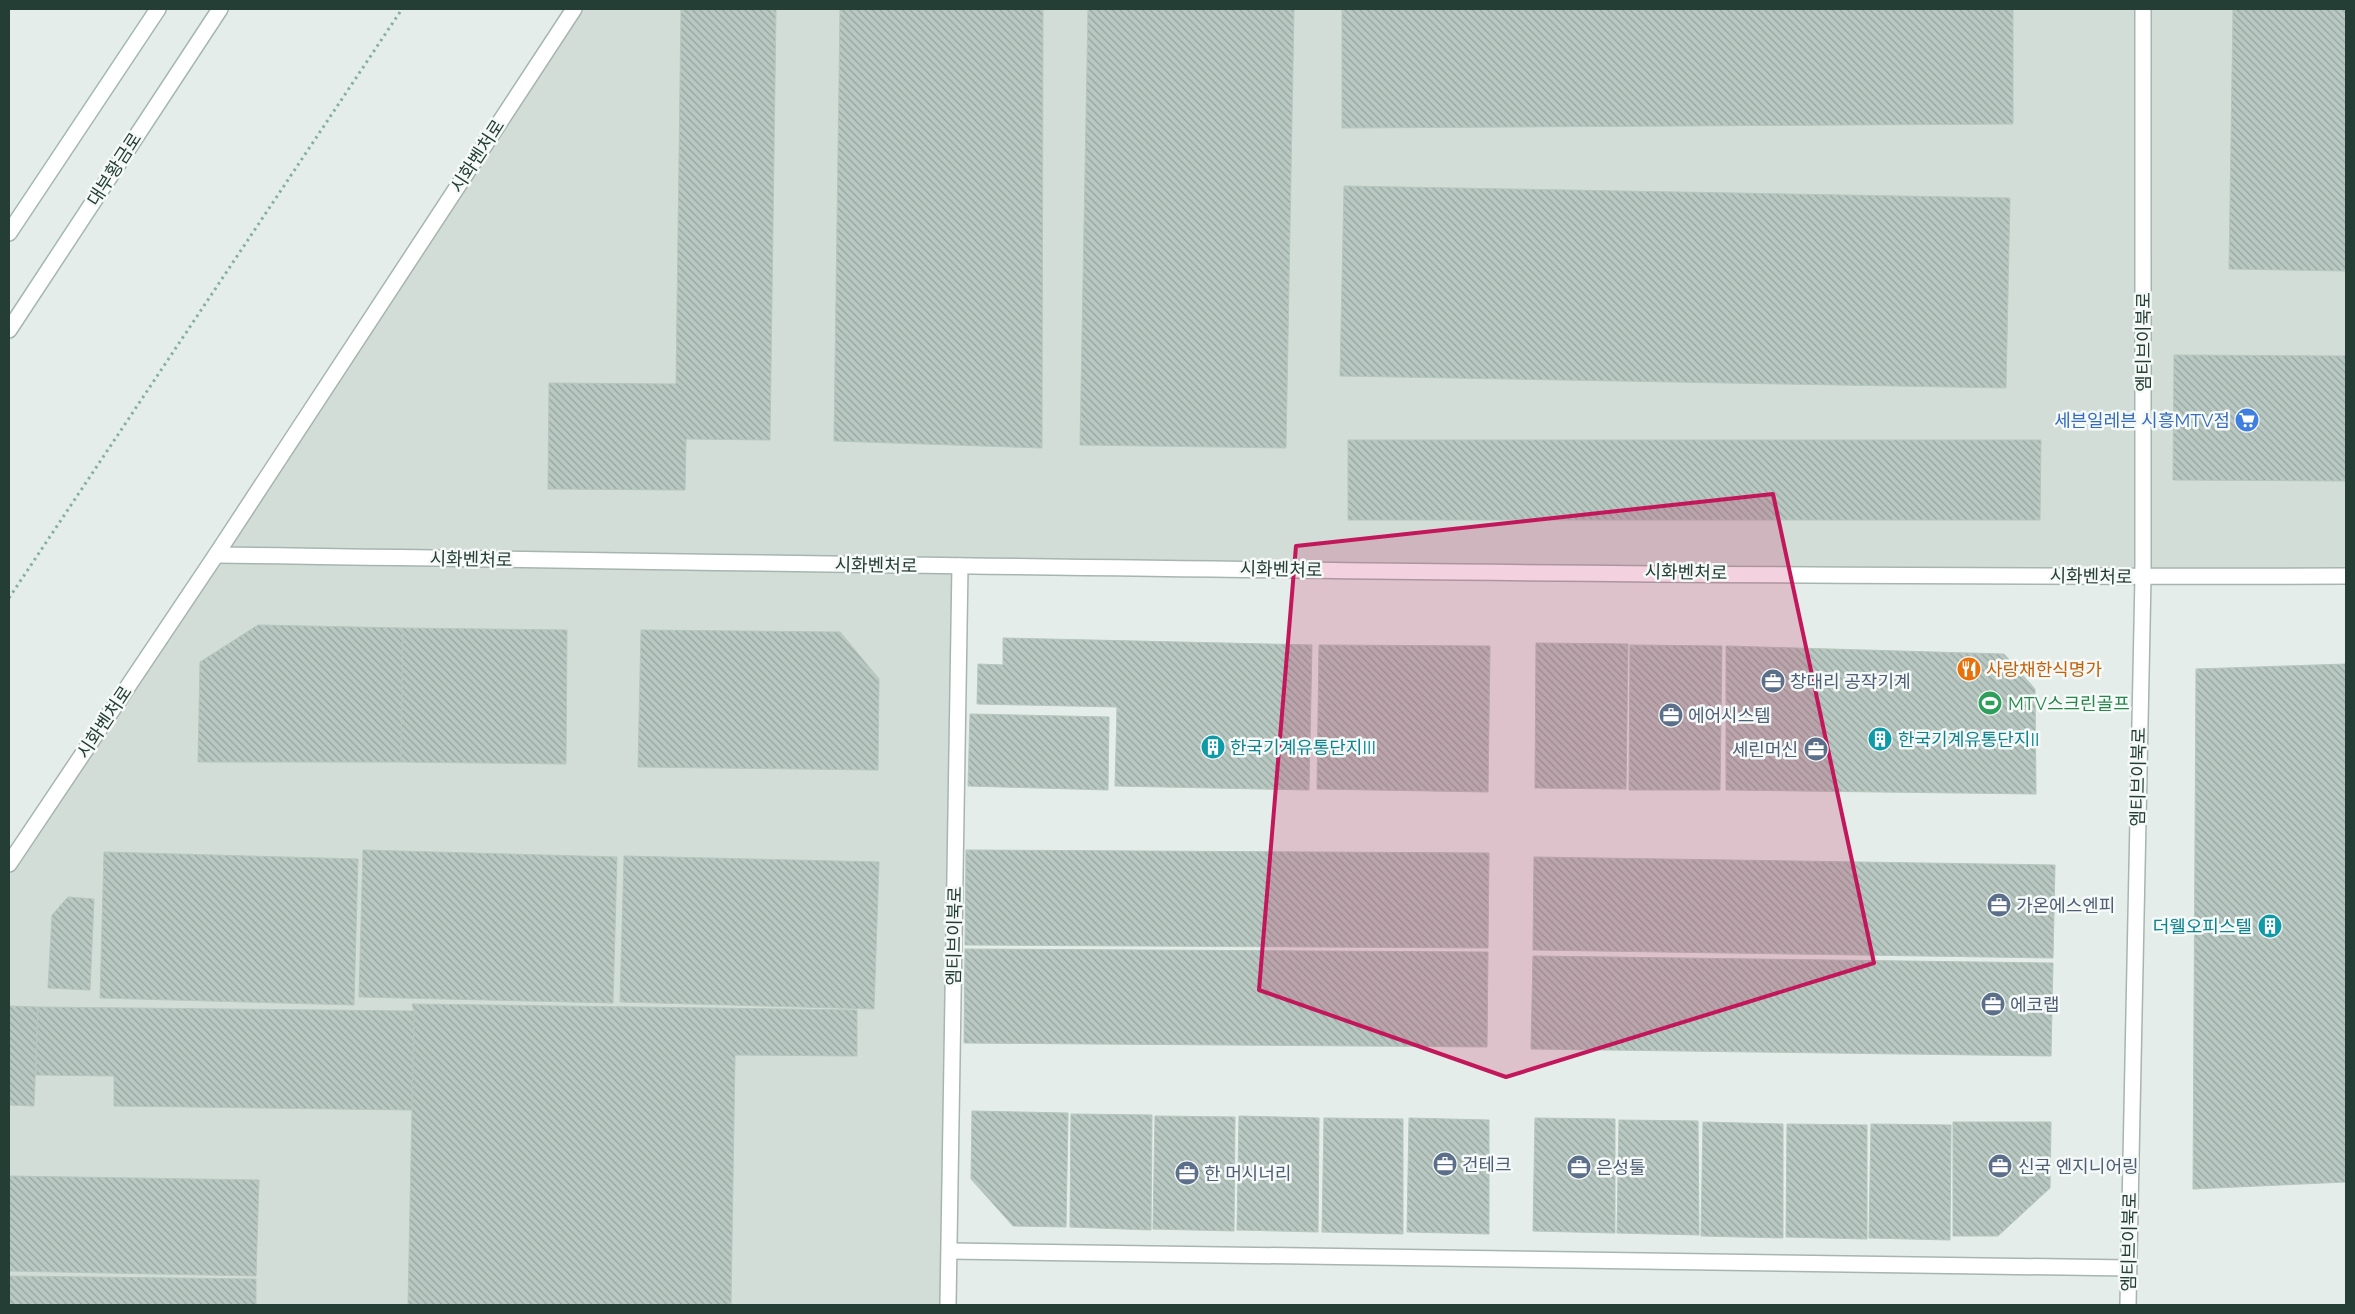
<svg xmlns="http://www.w3.org/2000/svg" width="2355" height="1314" viewBox="0 0 2355 1314" font-family="Raleway,'Noto Sans KR',sans-serif">
	<style>
		.built { fill: #d2ddd8 }
		.building { fill: url(#building-back-hatch); stroke: #b6c7bf }
		.lines { fill: none; stroke-linecap: round; stroke-linejoin: round }
		.minor-casing { stroke: #a7b5b0; stroke-width: 18 }
		.tertiary-casing { stroke: #a7b5b0; stroke-width: 18 }
		.secondary-casing { stroke: #a3b8b0; stroke-width: 18 }
		.path { stroke: #85b0a1; stroke-width: 3; stroke-dasharray: 2.5 4; stroke-linecap: butt }
		.minor { stroke: #fff; stroke-width: 15 }
		.tertiary { stroke: #fff; stroke-width: 15 }
		.secondary { stroke: #fff; stroke-width: 15 }
		.marked { fill: #c2185b; fill-opacity: 0.2; stroke: #c2185b; stroke-width: 4; stroke-linejoin: round }
		.labels { text-anchor: middle; dominant-baseline: central; stroke-width: 5; stroke-linejoin: round; paint-order: stroke }
		.street-label { font-size: 18px; fill: #243e36; stroke: #f5f9f7 }
		.shop-label { font-size: 18px; fill: #366cbe; stroke: #f5f9f7; text-anchor: end }
		.food-label { font-size: 18px; fill: #c56008; stroke: #f5f9f7; text-anchor: start }
		.service-label { font-size: 18px; fill: #4e5e75; stroke: #f5f9f7; text-anchor: start }
		.leisure-label { font-size: 18px; fill: #27864d; stroke: #f5f9f7; text-anchor: start }
		.culture-label { font-size: 18px; fill: #0d838f; stroke: #f5f9f7; text-anchor: start }
	</style>
	<defs>
		<pattern id="building-back-hatch" width="6" height="6" patternUnits="userSpaceOnUse" patternTransform="scale(1.25)"><rect width="6" height="6" fill="#b9c8c2"/><path d="M-1 5l2 2M0 0l6 6M5-1l2 2" fill="none" stroke="#96a49e"/></pattern>
	</defs>
	<rect width="100%" height="100%" fill="#e4ede9"/>
	<path class="built" d="M574,9H2346V574L960,566L946,1305H9V864Z"/>
	<g class="building">
		<path d="M681,9H776L770,440L686,439L685,490L548,489L549,383L676,384Z"/>
		<path d="M840,9H1043L1042,448L834,441Z"/>
		<path d="M1088,9H1294L1286,448L1080,445Z"/>
		<path d="M1342,9H2013V124L1342,128Z"/>
		<path d="M2233,9H2346V271L2229,269Z"/>
		<path d="M1344,186L2010,198L2006,388L1340,376Z"/>
		<path d="M2174,355L2346,356V481L2173,480Z"/>
		<path d="M1348,440H2041L2040,520H1348Z"/>
		<path d="M258,625L403,628L401,762H198L200,662Z"/>
		<path d="M403,628L567,630L566,764L401,762Z"/>
		<path d="M641,630L840,632L879,679L878,770L638,767Z"/>
		<path d="M1003,638L1312,645L1309,790L1115,786L1117,707L977,704L978,664L1003,665Z"/>
		<path d="M1536,643L1628,644L1626,789L1535,788Z"/>
		<path d="M1319,645L1490,646L1488,792L1317,789Z"/>
		<path d="M1630,645L1722,646L1720,790H1629Z"/>
		<path d="M1726,646L2004,654L2035,689L2036,794L1726,790Z"/>
		<path d="M2346,664V1182L2193,1189L2196,669Z"/>
		<path d="M970,714L1109,717L1108,790L968,786Z"/>
		<path d="M363,850L617,857L613,1003L359,997Z"/>
		<path d="M966,850L1489,853L1488,948L965,945Z"/>
		<path d="M104,852L358,859L354,1005L100,998Z"/>
		<path d="M624,856L879,862L874,1009L620,1002Z"/>
		<path d="M1534,857L2055,865L2053,958L1533,950Z"/>
		<path d="M68,897L94,899L90,990L48,988L52,915Z"/>
		<path d="M965,949L1488,952L1487,1047L964,1043Z"/>
		<path d="M1533,956L2053,963L2051,1056L1531,1049Z"/>
		<path d="M412,1004L857,1010V1056L735,1055L731,1305H408L414,1011Z"/>
		<path d="M9,1006L38,1007L34,1106L9,1105Z"/>
		<path d="M38,1007L414,1011L412,1110L114,1106V1076L36,1075Z"/>
		<path d="M972,1111L1068,1113L1066,1227L1013,1226L971,1179Z"/>
		<path d="M1071,1114L1152,1115L1151,1230L1070,1227Z"/>
		<path d="M1155,1116L1235,1117L1234,1231L1153,1229Z"/>
		<path d="M1239,1116L1319,1118L1318,1232L1237,1230Z"/>
		<path d="M1324,1118L1403,1119V1234L1322,1232Z"/>
		<path d="M1409,1118L1489,1120V1234L1407,1232Z"/>
		<path d="M1535,1118L1615,1119V1233L1533,1231Z"/>
		<path d="M1619,1120L1698,1121L1699,1235L1617,1233Z"/>
		<path d="M1703,1122L1783,1124V1238L1701,1236Z"/>
		<path d="M1953,1122H2051L2050,1188L1998,1236H1953Z"/>
		<path d="M1787,1124L1867,1125V1239L1786,1237Z"/>
		<path d="M1871,1124L1951,1125L1950,1240L1869,1238Z"/>
		<path d="M9,1176L259,1180L256,1276L9,1271Z"/>
		<path d="M9,1276L256,1279V1305H9Z"/>
	</g>
	<g class="lines">
		<defs>
			<g id="minor">
				<path d="M216,555C926,565 1636,578 2346,576"/>
				<path d="M950,1251L2128,1268"/>
				<path d="M948,1305L960,566"/>
				<path d="M2128,1305L2143,577V9"/>
			</g>
			<path id="tertiary" d="M9,864L216,555L574,9"/>
			<g id="secondary">
				<path d="M9,233L158,9"/>
				<path d="M9,330L220,9"/>
			</g>
		</defs>
		<use href="#minor" class="minor-casing"/>
		<use href="#tertiary" class="tertiary-casing"/>
		<use href="#secondary" class="secondary-casing"/>
		<path class="path" d="M9,598L402,9"/>
		<use href="#minor" class="minor"/>
		<use href="#tertiary" class="tertiary"/>
		<use href="#secondary" class="secondary"/>
	</g>
	<path class="marked" d="M1773,494L1874,963L1506,1077L1259,990L1296,546Z"/>
	<defs>
		<symbol id="supermarket-disc" viewBox="-11 -11 22 22"><circle r="9.5" fill="#3f7fe0" stroke="#f5f9f7"/><path d="M-6-5.5h2.5l.6 2H6L4.5 2H-2.5L-4.4-4H-6ZM-1.5 3.2a1.3 1.3 0 1 0 .1 0ZM3 3.2a1.3 1.3 0 1 0 .1 0Z" fill="#fff"/></symbol>
		<symbol id="restaurant-disc" viewBox="-11 -11 22 22"><circle r="9.5" fill="#e8710a" stroke="#f5f9f7"/><path d="M-5-6h1v4h1v-4h1v4h1v-4h1v5L-1.5 .5V6h-2V.5L-5-1ZM5-6V6H3V1.5H1.5Q1.5-4 5-6Z" fill="#fff"/></symbol>
		<symbol id="office-disc" viewBox="-11 -11 22 22"><circle r="9.5" fill="#5c6f8a" stroke="#f5f9f7"/><path d="M-6-3h4V-5.5h4V-3h4V5H-6ZM-1-4.5V-3h2v-1.5ZM-6 0V1H6V0Z" fill="#fff"/></symbol>
		<symbol id="stadium-disc" viewBox="-11 -11 22 22"><circle r="9.5" fill="#2e9e5b" stroke="#f5f9f7"/><path d="M0-5a6.5 5 0 1 0 0 10a6.5 5 0 1 0 0-10ZM-3.5-1.8h7v3.6h-7Z" fill="#fff"/></symbol>
		<symbol id="building-disc" viewBox="-11 -11 22 22"><circle r="9.5" fill="#0f9aa8" stroke="#f5f9f7"/><path d="M-4-6H4V6H1V3H-1V6H-4ZM-2.5-4.3h1.7v1.8h-1.7ZM.8-4.3h1.7v1.8H.8ZM-2.5-1h1.7V.8h-1.7ZM.8-1h1.7V.8H.8Z" fill="#fff"/></symbol>
	</defs>
	<g fill-rule="evenodd">
		<use href="#supermarket-disc" x="2233" y="406" width="28" height="28"/>
		<use href="#restaurant-disc" x="1955" y="655" width="28" height="28"/>
		<use href="#office-disc" x="1759" y="667" width="28" height="28"/>
		<use href="#stadium-disc" x="1976" y="689" width="28" height="28"/>
		<use href="#office-disc" x="1657" y="701" width="28" height="28"/>
		<use href="#building-disc" x="1866" y="725" width="28" height="28"/>
		<use href="#building-disc" x="1199" y="733" width="28" height="28"/>
		<use href="#office-disc" x="1802" y="735" width="28" height="28"/>
		<use href="#office-disc" x="1985" y="891" width="28" height="28"/>
		<use href="#building-disc" x="2256" y="912" width="28" height="28"/>
		<use href="#office-disc" x="1979" y="990" width="28" height="28"/>
		<use href="#office-disc" x="1431" y="1150" width="28" height="28"/>
		<use href="#office-disc" x="1986" y="1152" width="28" height="28"/>
		<use href="#office-disc" x="1565" y="1153" width="28" height="28"/>
		<use href="#office-disc" x="1173" y="1159" width="28" height="28"/>
	</g>
	<g class="labels">
		<g class="street-label">
			<text transform="translate(477 156) rotate(-57)">시화벤처로</text>
			<text transform="translate(114 169) rotate(-57)">대부황금로</text>
			<text transform="translate(2143 342) rotate(-90)">엠티브이북로</text>
			<text transform="translate(471 559) rotate(1)">시화벤처로</text>
			<text transform="translate(876 565) rotate(1)">시화벤처로</text>
			<text transform="translate(1281 569) rotate(1)">시화벤처로</text>
			<text transform="translate(1686 572) rotate(1)">시화벤처로</text>
			<text transform="translate(2091 576) rotate(1)">시화벤처로</text>
			<text transform="translate(104 722) rotate(-56)">시화벤처로</text>
			<text transform="translate(2138 777) rotate(-89)">엠티브이북로</text>
			<text transform="translate(954 936) rotate(-89)">엠티브이북로</text>
			<text transform="translate(2129 1242) rotate(-89)">엠티브이북로</text>
		</g>
		<g class="shop-label">
			<text x="2230" y="420">세븐일레븐 시흥MTV점</text>
		</g>
		<g class="food-label">
			<text x="1986" y="669">사랑채한식명가</text>
		</g>
		<g class="service-label">
			<text x="1790" y="681">창대리 공작기계</text>
			<text x="1688" y="715">에어시스템</text>
			<text x="1798" y="749" text-anchor="end">세린머신</text>
			<text x="2016" y="905">가온에스엔피</text>
			<text x="2010" y="1004">에코랩</text>
			<text x="1462" y="1164">건테크</text>
			<text x="2018" y="1166">신국 엔지니어링</text>
			<text x="1596" y="1167">은성툴</text>
			<text x="1204" y="1173">한 머시너리</text>
		</g>
		<g class="leisure-label">
			<text x="2008" y="703">MTV스크린골프</text>
		</g>
		<g class="culture-label">
			<text x="1898" y="739">한국기계유통단지II</text>
			<text x="1230" y="747">한국기계유통단지III</text>
			<text x="2252" y="926" text-anchor="end">더웰오피스텔</text>
		</g>
	</g>
	<rect width="2355" height="1314" fill="none" stroke="#243e36" stroke-width="20"/>
</svg>
